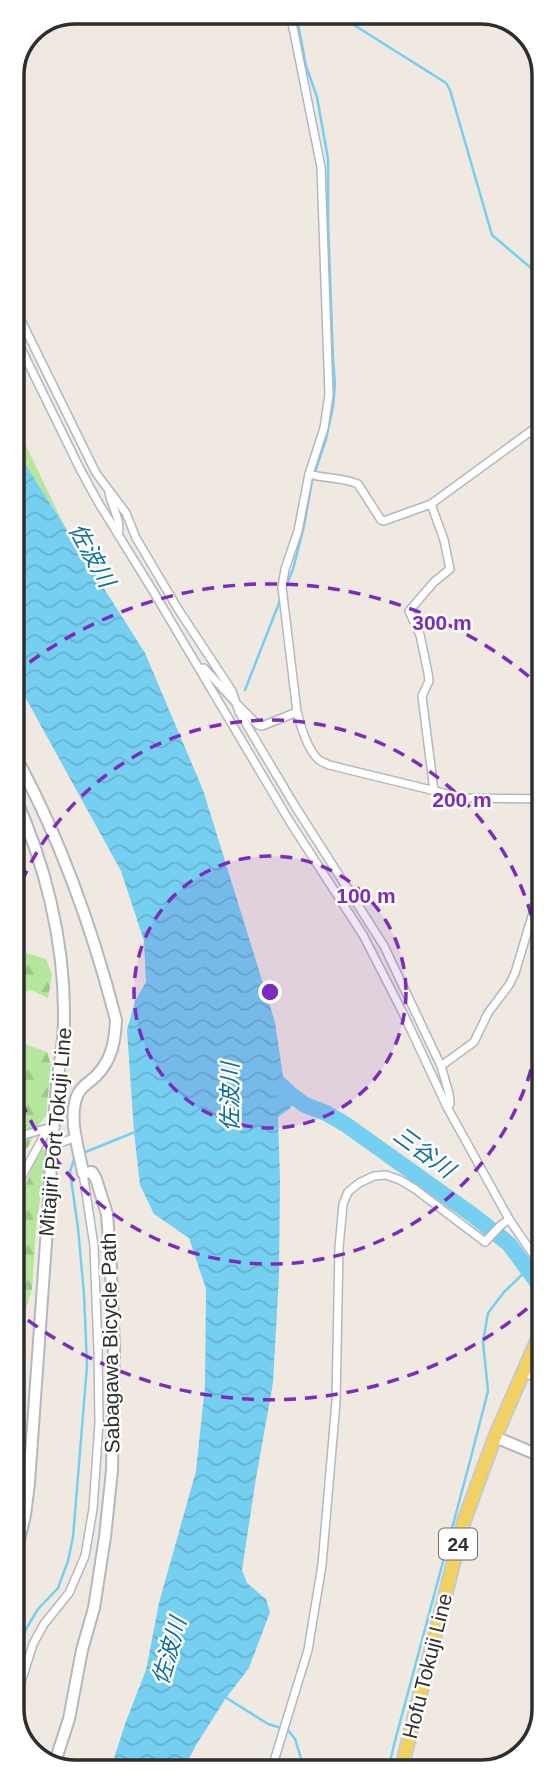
<svg xmlns="http://www.w3.org/2000/svg" width="556" height="1784" viewBox="0 0 556 1784" font-family="Helvetica,'Noto Sans JP',sans-serif">
	<style>
		.grass { fill: #b6e59e }
		.forest { fill: url(#forest-firs) }
		.water { fill: url(#water-waves) }
		.lines { fill: none; stroke-linecap: round; stroke-linejoin: round }
		.stream { stroke: #75cff0; stroke-width: 2.5 }
		.river { stroke: #75cff0; stroke-width: 16 }
		.street-casing { stroke: #b4b7c1; stroke-width: 10 }
		.secondary-casing { stroke: #b4b7c1; stroke-width: 14 }
		.primary-casing { stroke: #c9c9c9; stroke-width: 16 }
		.street { stroke: #fff; stroke-width: 7 }
		.secondary { stroke: #fff; stroke-width: 10 }
		.primary { stroke: #f2d163; stroke-width: 12 }
		.ring { fill: none; stroke: #7b2cbf; stroke-width: 3.5; stroke-dasharray: 12 9 }
		.labels { text-anchor: middle; dominant-baseline: central; stroke-width: 5; stroke-linejoin: round; paint-order: stroke }
		.shield { fill: #fff; stroke: #6d6d6d; stroke-width: 2 }
		.shield-label { font-size: 19px; font-weight: bold; fill: #2e2e2e }
		.street-label { font-size: 21px; fill: #2e2e2e; stroke: #fff }
		.water-label { font-size: 23px; font-style: italic; fill: #0d6fa3; stroke: #fff }
		.rim { fill: none; stroke: #2e2e2e; stroke-width: 3.5 }
		.centre { fill: #7b2cbf; stroke: #fff; stroke-width: 3.5 }
		.ring-label { font-size: 21px; text-anchor: middle; font-weight: bold; fill: #7b2cbf; stroke: #fff; stroke-width: 5; stroke-linejoin: round; paint-order: stroke }
	</style>
	<defs>
		<pattern id="forest-firs" width="22" height="20" patternUnits="userSpaceOnUse" patternTransform="scale(1.75)"><rect width="22" height="20" fill="#b6e59e"/><path d="M5 1l3.5 6h-7zM16 11l3.5 6h-7z" fill="#9dc588"/></pattern>
		<pattern id="water-waves" width="16" height="10" patternUnits="userSpaceOnUse" patternTransform="scale(1.75)"><rect width="16" height="10" fill="#75cff0"/><path d="M0 5q4-4 8 0t8 0" fill="none" stroke="#66b2ce"/></pattern>
	</defs>
	<rect width="100%" height="100%" fill="#efe9e1"/>
	<path class="grass" d="M13,419L65,527L13,445Z"/>
	<g class="forest">
		<path d="M13,949L46,959L52,975L48,998L31,990L13,994Z"/>
		<path d="M13,1040L47,1052L51,1065L46,1116L37,1127L28,1147L17,1154L14,1151Z"/>
		<path d="M40,1147L47,1152L36,1228L32,1289L18,1334L14,1382V1286L18,1274L22,1194Z"/>
	</g>
	<path class="water" d="M13,445L145,653L203,790L275,1022L283,1076L302,1094L289,1109L278,1117L280,1179L279,1276L273,1383L256,1478L242,1570L247,1583L266,1599L270,1612L249,1668L226,1698L196,1745L183,1771H110L125,1724L146,1670L159,1603L196,1471L205,1386L206,1289L189,1238L154,1214L140,1185L134,1132L127,1030L135,1001L146,982L144,941L121,871L13,675Z"/>
	<g class="lines">
		<g class="stream">
			<path d="M335,13L446,83L450,90L492,235L531,268L542,290"/>
			<path d="M542,60C531,108 530,160 542,208"/>
			<path d="M285,589L293,569L304,526L312,481L326,439L333,407L335,384L333,359L328,221V159L317,97L306,66L296,13"/>
			<path d="M245,690L281,598"/>
			<path d="M83,1153L135,1132"/>
			<path d="M14,1662L26,1629L38,1609L58,1588L68,1561L73,1537L87,1366L84,1294L78,1228L70,1172L74,1159L78,1157"/>
			<path d="M225,1697L268,1724L288,1730L295,1739L305,1771"/>
			<path d="M388,1770L395,1741L470,1461L488,1391L483,1342L488,1313L504,1292L528,1269L543,1248"/>
		</g>
		<path class="river" d="M282,1088L305,1105L326,1113L345,1124L474,1216L509,1244L543,1290"/>
		<defs>
			<g id="street">
				<path d="M290,13L321,167L329,395L324,428L309,474L298,531L285,569L282,587L297,712C301,727 307,749 319,760C320,761 327,764 329,765L464,798L543,799"/>
				<path d="M13,304L96,473L126,513L136,538L178,609L232,691L239,712L295,806L384,946L441,1066L449,1093L450,1104L447,1107"/>
				<path d="M13,332L80,469L98,502L153,591L290,822L363,935L403,1013L447,1107L509,1219L543,1269"/>
				<path d="M309,474C325,479 342,477 358,484L381,520L384,521L431,504"/>
				<path d="M109,492C111,506 122,521 118,534"/>
				<path d="M200,669L204,668L237,704L258,725L262,726L297,712"/>
				<path d="M434,791L422,696L429,681L428,673L420,635L409,611L434,582L450,569L444,540L431,504L542,423"/>
				<path d="M441,1066L474,1042L488,1013L509,985L515,973L535,906L543,892"/>
				<path d="M14,1138L48,1128"/>
				<path d="M54,1145L77,1137"/>
				<path d="M14,1253L20,1180L48,1128L55,1126"/>
				<path d="M523,1373L535,1377L543,1386"/>
				<path d="M14,1705L33,1644L44,1624L69,1593L85,1556L93,1509L99,1423L98,1350L94,1246L83,1173"/>
				<path d="M271,1771L308,1650L322,1565L336,1402L339,1248L343,1204L348,1192L359,1183L374,1176L386,1175L400,1180L415,1189L485,1242L500,1226L509,1219"/>
			</g>
			<g id="secondary">
				<path d="M13,752C59,835 92,927 116,1020C115,1041 112,1060 96,1076C90,1082 80,1087 77,1096C68,1119 79,1150 83,1173L92,1172L96,1179L107,1214L111,1269L114,1349L112,1470L105,1537L94,1608L82,1650L69,1719L54,1765"/>
				<path d="M13,793C45,862 65,942 64,1019C64,1038 61,1057 58,1076C53,1121 51,1168 48,1214C41,1304 36,1394 29,1483L25,1515L14,1561"/>
				<path d="M495,1437L543,1457"/>
			</g>
			<path id="primary" d="M401,1770L464,1521L495,1437L543,1327"/>
		</defs>
		<use href="#street" class="street-casing"/>
		<use href="#secondary" class="secondary-casing"/>
		<use href="#primary" class="primary-casing"/>
		<use href="#street" class="street"/>
		<use href="#secondary" class="secondary"/>
		<use href="#primary" class="primary"/>
	</g>
	<circle cx="270" cy="992" r="136" fill="#7b2cbf" fill-opacity=".12"/>
	<g class="ring">
		<circle cx="270" cy="992" r="136"/>
		<path d="M14 901A272 272 0 1 1 14 1083"/>
		<path d="M543 1295A408 408 0 0 1 16 1311M13 675A408 408 0 0 1 540 686"/>
	</g>
	<g class="labels">
		<rect class="shield" x="439" y="1528.5" width="38" height="31" rx="5"/>
		<g class="shield-label">
			<text x="458" y="1544">24</text>
		</g>
		<g class="street-label">
			<text transform="translate(55 1132) rotate(-85)">Mitajiri Port Tokuji Line</text>
			<text transform="translate(110 1343) rotate(-91)">Sabagawa Bicycle Path</text>
			<text transform="translate(427 1666) rotate(-76)">Hofu Tokuji Line</text>
		</g>
		<g class="water-label">
			<text transform="translate(92 555) rotate(61)">佐波川</text>
			<text transform="translate(230 1097) rotate(-90)">佐波川</text>
			<text transform="translate(424 1152) rotate(36)">三谷川</text>
			<text transform="translate(169 1651) rotate(-74)">佐波川</text>
		</g>
	</g>
	<path d="M0 0H556V1784H0ZM75 24H481A51 51 0 0 1 532 75V1709A51 51 0 0 1 481 1760H75A51 51 0 0 1 24 1709V75A51 51 0 0 1 75 24Z" fill="#fff" fill-rule="evenodd"/>
	<path class="rim" d="M75 24H481A51 51 0 0 1 532 75V1709A51 51 0 0 1 481 1760H75A51 51 0 0 1 24 1709V75A51 51 0 0 1 75 24Z"/>
	<circle cx="270" cy="992" r="10" class="centre"/>
	<g class="ring-label">
		<text x="442" y="630">300 m</text>
		<text x="462" y="807">200 m</text>
		<text x="366" y="903">100 m</text>
	</g>
</svg>
